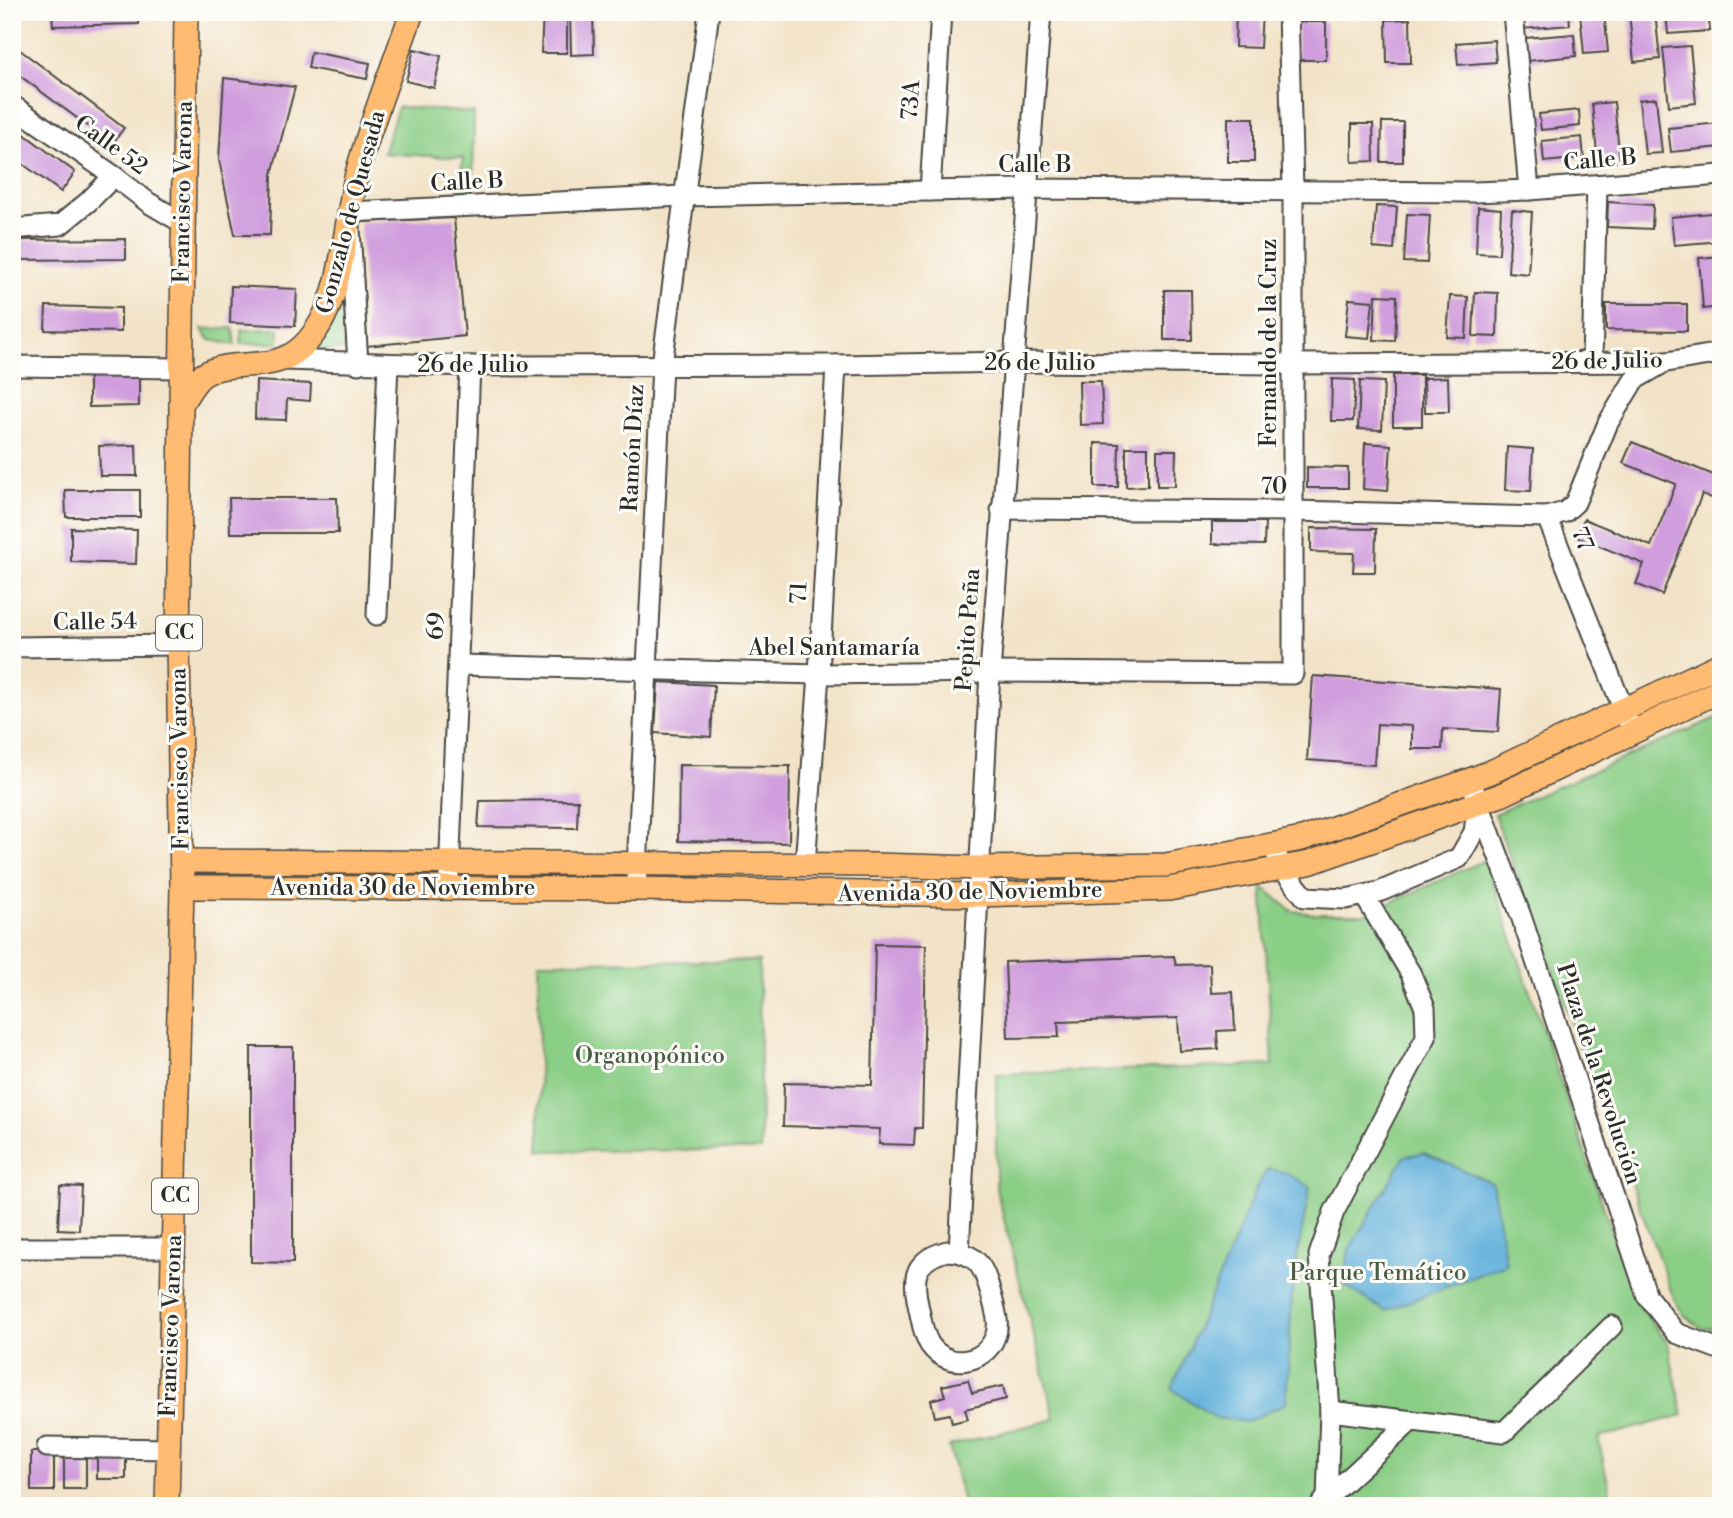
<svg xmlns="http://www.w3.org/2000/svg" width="1733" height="1518" viewBox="0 0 1733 1518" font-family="'Libre Bodoni',serif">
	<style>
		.green { fill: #8acd85; stroke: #5a7c58; stroke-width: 2 }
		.water { fill: #61b0db; stroke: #466e83; stroke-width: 2 }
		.building { fill: #d09edd }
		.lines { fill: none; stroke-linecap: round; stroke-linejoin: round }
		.minor-casing { stroke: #494743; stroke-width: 23 }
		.major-casing { stroke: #494743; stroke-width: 26 }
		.minor { stroke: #fff; stroke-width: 19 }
		.major { stroke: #febb71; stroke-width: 23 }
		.labels { text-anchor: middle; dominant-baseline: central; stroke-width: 6; stroke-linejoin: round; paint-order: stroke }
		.shield { fill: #fdfcf7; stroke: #6a6a68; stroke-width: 2 }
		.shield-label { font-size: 21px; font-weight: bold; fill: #2b2b2b }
		.street-label { font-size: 23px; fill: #2b2b2b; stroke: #fdfcf7 }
		.park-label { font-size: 23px; fill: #485c46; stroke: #fdfcf7 }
	</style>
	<rect width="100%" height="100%" fill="#fdfcf7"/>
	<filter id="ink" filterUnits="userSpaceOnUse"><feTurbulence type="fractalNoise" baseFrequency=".0143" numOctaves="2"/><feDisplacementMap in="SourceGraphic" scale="14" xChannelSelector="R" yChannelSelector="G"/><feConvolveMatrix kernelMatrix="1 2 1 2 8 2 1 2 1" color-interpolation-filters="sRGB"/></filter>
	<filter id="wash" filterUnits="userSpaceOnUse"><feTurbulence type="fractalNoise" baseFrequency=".00686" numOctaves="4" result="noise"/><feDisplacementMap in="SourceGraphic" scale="28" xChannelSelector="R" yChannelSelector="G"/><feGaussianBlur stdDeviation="1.57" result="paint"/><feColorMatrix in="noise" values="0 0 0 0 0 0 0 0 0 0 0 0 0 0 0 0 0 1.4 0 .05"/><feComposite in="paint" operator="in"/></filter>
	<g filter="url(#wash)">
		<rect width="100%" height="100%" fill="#f2e3c8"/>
		<g class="green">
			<path d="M398,107L474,113L473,198L457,200L463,158L383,153Z"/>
			<path d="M344,284L346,349L314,351Z"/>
			<path d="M233,328L235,345L210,340L202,329Z"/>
			<path d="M279,329V343L241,344V330Z"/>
			<path d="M1721,716V1327L1703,1329L1684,1315L1674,1299L1494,814Z"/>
			<path d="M1485,860L1635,1299L1668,1344L1683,1415L1598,1438L1613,1506H964L949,1446L1055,1419L996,1188V1074L1273,1065L1262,886L1292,911L1316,914H1365Z"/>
			<path d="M759,961L761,1150L540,1151L538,962Z"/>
		</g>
		<g class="water">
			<path d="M1424,1153L1492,1183L1506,1264L1385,1311L1344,1285L1349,1249L1405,1156Z"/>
			<path d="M1268,1169L1287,1173L1310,1187L1293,1278L1286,1403L1247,1422L1216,1418L1172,1389L1258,1184Z"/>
		</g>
		<g id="blocks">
			<g class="building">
				<path d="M52,12H139V24L53,26Z"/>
				<path d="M543,12H567V53H541Z"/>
				<path d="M570,12H593L594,54L571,55Z"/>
				<path d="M1236,12H1262L1260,48L1235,47Z"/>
				<path d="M1521,12H1569L1570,25L1522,29Z"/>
				<path d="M1580,12H1604L1608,52L1584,54Z"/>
				<path d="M1629,12H1655L1660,59L1634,62Z"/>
				<path d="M1666,12H1708L1710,31L1668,34Z"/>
				<path d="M1410,19L1411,63H1387L1386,20Z"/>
				<rect x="1297" y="22" width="29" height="38"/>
				<path d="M1574,34L1576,56L1528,61L1525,38Z"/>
				<path d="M1494,40L1496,62L1458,65L1456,43Z"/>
				<path d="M12,44L124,128L112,144L12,70Z"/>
				<path d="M1690,46L1696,103L1669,106L1663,48Z"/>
				<path d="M414,49L441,56L434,88L406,81Z"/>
				<path d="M311,52L370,63L367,79L308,68Z"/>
				<path d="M224,78L295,87L272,174L270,235H235L219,160Z"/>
				<path d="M1656,98L1662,153L1645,154L1639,100Z"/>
				<path d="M1614,102L1620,161L1598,163L1592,104Z"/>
				<path d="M1579,110L1580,126L1541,130L1539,114Z"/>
				<rect x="1228" y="118" width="26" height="44"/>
				<path d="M1382,122H1403V162H1381Z"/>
				<path d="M1720,123L1721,147L1671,152L1668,128Z"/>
				<path d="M1352,124H1373L1374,161L1352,162Z"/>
				<path d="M12,125L75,172L61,192L12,156Z"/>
				<path d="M1582,137L1584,158L1544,162L1542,141Z"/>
				<path d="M1608,202L1653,205L1652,229L1607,227Z"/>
				<path d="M1376,206L1397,207L1394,250L1373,248Z"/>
				<path d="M1478,207L1501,209L1499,254L1476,253Z"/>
				<path d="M1512,210L1532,212L1528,274L1508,272Z"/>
				<path d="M1721,212V241L1674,245L1671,217Z"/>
				<path d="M1407,214L1430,215L1427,263L1404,262Z"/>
				<path d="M454,218L465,336L367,346L360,222Z"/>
				<path d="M126,239V259L12,260V240Z"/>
				<path d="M1721,256V307L1703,309L1699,258Z"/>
				<path d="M231,286L297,289L295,326L230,323Z"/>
				<path d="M1164,290H1191L1192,340H1164Z"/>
				<path d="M1475,292L1498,293L1497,337L1473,336Z"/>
				<path d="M1376,295L1397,296L1395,341L1374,340Z"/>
				<path d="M1450,296L1468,297L1466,338L1447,337Z"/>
				<path d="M1349,299L1373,301L1369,338L1345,336Z"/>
				<path d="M1606,304H1687V331L1606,330Z"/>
				<path d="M46,306L121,308V332L45,330Z"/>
				<rect x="1393" y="375" width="29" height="51"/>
				<path d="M89,377H139V406L89,407Z"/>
				<path d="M1448,377L1449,412H1425L1424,378Z"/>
				<path d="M1332,379L1355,380L1353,421H1331Z"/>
				<path d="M256,381L311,384L310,401L287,399L286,420L255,419Z"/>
				<path d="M1079,381H1101L1103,424L1080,425Z"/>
				<path d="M1360,381L1384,382L1382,430L1358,429Z"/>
				<path d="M1632,442L1721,478V502L1702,494L1662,595L1636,584L1644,564L1577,537L1584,519L1651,546L1676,484L1623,463Z"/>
				<path d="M1095,443L1119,444L1118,487H1095Z"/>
				<path d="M1365,443L1391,445L1388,491L1363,489Z"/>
				<path d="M136,445L137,476H100L99,446Z"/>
				<path d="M1126,447H1148V486L1126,487Z"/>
				<path d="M1507,447L1533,449L1531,491L1505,490Z"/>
				<path d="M1157,450H1176L1175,486H1157Z"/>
				<path d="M1307,467L1348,468V488H1307Z"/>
				<path d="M65,490H140V517H66Z"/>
				<path d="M229,498H337L338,533H230Z"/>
				<path d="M1212,522H1265L1264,545L1212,544Z"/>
				<path d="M71,528L137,530L136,564L71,562Z"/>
				<path d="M1311,528L1376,529L1375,572H1353L1354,553L1311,552Z"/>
				<path d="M1313,676L1501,689L1498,732L1443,729L1442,749H1412V726L1377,724L1374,765L1307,760Z"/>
				<path d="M658,682L714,685L711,737L655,733Z"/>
				<path d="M679,765L790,766L789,843L678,841Z"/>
				<path d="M578,800L577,828L478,827L480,801Z"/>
				<path d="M875,944L926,945L922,1128H915L914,1145L879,1144L880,1129L783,1126L784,1083L872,1085Z"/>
				<path d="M1174,956L1176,965L1210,964L1211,993L1233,992L1235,1030L1217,1031L1218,1049L1180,1051L1178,1018L1058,1022L1059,1037L1008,1038L1005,962Z"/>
				<path d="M251,1047H293V1263L251,1262Z"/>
				<path d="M60,1185L81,1186L79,1230L58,1229Z"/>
				<path d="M968,1380L972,1393L1003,1386L1006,1399L965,1409L968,1419L952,1423L950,1414L935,1417L931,1400L945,1396L942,1386Z"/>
				<rect x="31" y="1452" width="23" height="39"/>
				<rect x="64" y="1453" width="22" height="36"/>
				<rect x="97" y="1454" width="29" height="25"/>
			</g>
		</g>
	</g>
	<g filter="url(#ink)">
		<use href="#blocks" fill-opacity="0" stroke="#494743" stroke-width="2"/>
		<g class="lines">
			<defs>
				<g id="minor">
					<path d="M1513,12L1529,190"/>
					<path d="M12,105L114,176L149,203L183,223"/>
					<path d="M930,191L941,12"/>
					<path d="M12,229L60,225L88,202L114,176"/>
					<path d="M285,360L470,366L836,365L1014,362L1294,364L1667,362L1721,353"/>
					<path d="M1592,361L1597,185"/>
					<path d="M358,364L349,212L683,196L1026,189L1474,192L1529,190L1721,175"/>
					<path d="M12,366L180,368"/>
					<path d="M1001,509L1293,511L1547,517L1565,512L1575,503L1608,423L1634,380L1665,362"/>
					<path d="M1547,517L1628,721"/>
					<path d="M377,615L388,364"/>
					<path d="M12,647L178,645"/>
					<path d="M459,665L819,674L990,672L1293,674V190L1288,12"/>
					<path d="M1474,790L1521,916L1647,1296L1676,1333L1716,1348L1721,1347"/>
					<path d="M1277,856L1282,868L1305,897L1346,899L1379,892L1459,858L1474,832L1478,803"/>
					<path d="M805,865L819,674L836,365"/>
					<path d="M449,876L470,366"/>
					<path d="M636,889L662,365L709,12"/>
					<path d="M12,1248H173"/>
					<path d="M947,1251C981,1252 985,1272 993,1301C996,1313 1000,1325 995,1337C984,1365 947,1369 930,1345C924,1336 922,1324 920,1314C913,1283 909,1261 947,1251Z"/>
					<path d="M959,1252L990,672L1041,12"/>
					<path d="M1330,1411L1504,1432L1612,1326"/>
					<path d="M47,1447L168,1449"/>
					<path d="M1327,1499L1330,1411L1319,1255L1334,1212L1426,1037L1425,1008L1411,974L1364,895"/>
					<path d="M1322,1503L1411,1421"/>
				</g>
				<g id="major">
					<path d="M181,404C187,395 194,381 203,375C232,356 272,376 303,346C345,306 343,227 357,174C371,120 394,65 412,12"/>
					<path d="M182,861L876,865L979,868L1166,865L1302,839L1470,780L1491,772L1721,664"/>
					<path d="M182,887L636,889L977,895L1169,889L1309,863L1501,795L1721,690"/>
					<path d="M167,1506L182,887L178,645L186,12"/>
				</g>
			</defs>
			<use href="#minor" class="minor-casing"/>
			<use href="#major" class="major-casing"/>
			<use href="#minor" class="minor"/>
			<use href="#major" class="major"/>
		</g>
	</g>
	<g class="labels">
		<g class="shield">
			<rect x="156" y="615.5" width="46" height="35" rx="5"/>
			<rect x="152" y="1178.5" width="46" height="35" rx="5"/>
		</g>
		<g class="shield-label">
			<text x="179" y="633">CC</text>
			<text x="175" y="1196">CC</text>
		</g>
		<g class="street-label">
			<text transform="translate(911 100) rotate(-86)">73A</text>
			<text transform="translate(111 145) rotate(36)">Calle 52</text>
			<text transform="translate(1600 160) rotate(-5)">Calle B</text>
			<text x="1035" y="165">Calle B</text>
			<text transform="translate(467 182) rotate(-3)">Calle B</text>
			<text transform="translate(183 192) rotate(-89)">Francisco Varona</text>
			<text transform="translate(351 212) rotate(-75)">Gonzalo de Quesada</text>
			<text transform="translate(1269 343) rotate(-90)">Fernando de la Cruz</text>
			<text transform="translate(1607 361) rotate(-1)">26 de Julio</text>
			<text x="1040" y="363">26 de Julio</text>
			<text x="473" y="365">26 de Julio</text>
			<text transform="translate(633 448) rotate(-87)">Ramón Díaz</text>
			<text x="1274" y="487">70</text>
			<text transform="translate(1582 539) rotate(68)">77</text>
			<text transform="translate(799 593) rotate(-87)">71</text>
			<text transform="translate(95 622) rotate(-1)">Calle 54</text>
			<text transform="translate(436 626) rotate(-88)">69</text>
			<text transform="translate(968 630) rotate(-86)">Pepito Peña</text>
			<text x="834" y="648">Abel Santamaría</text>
			<text transform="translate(180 759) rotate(-91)">Francisco Varona</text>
			<text x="403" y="888">Avenida 30 de Noviembre</text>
			<text transform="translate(970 892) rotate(-1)">Avenida 30 de Noviembre</text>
			<text transform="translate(1599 1074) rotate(72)">Plaza de la Revolución</text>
			<text transform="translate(171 1326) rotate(-88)">Francisco Varona</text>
		</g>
		<g class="park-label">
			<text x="650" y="1056">Organopónico</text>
			<text x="1378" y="1273">Parque Temático</text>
		</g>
	</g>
	<rect width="1733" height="1518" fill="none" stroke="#fdfcf7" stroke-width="42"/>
</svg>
